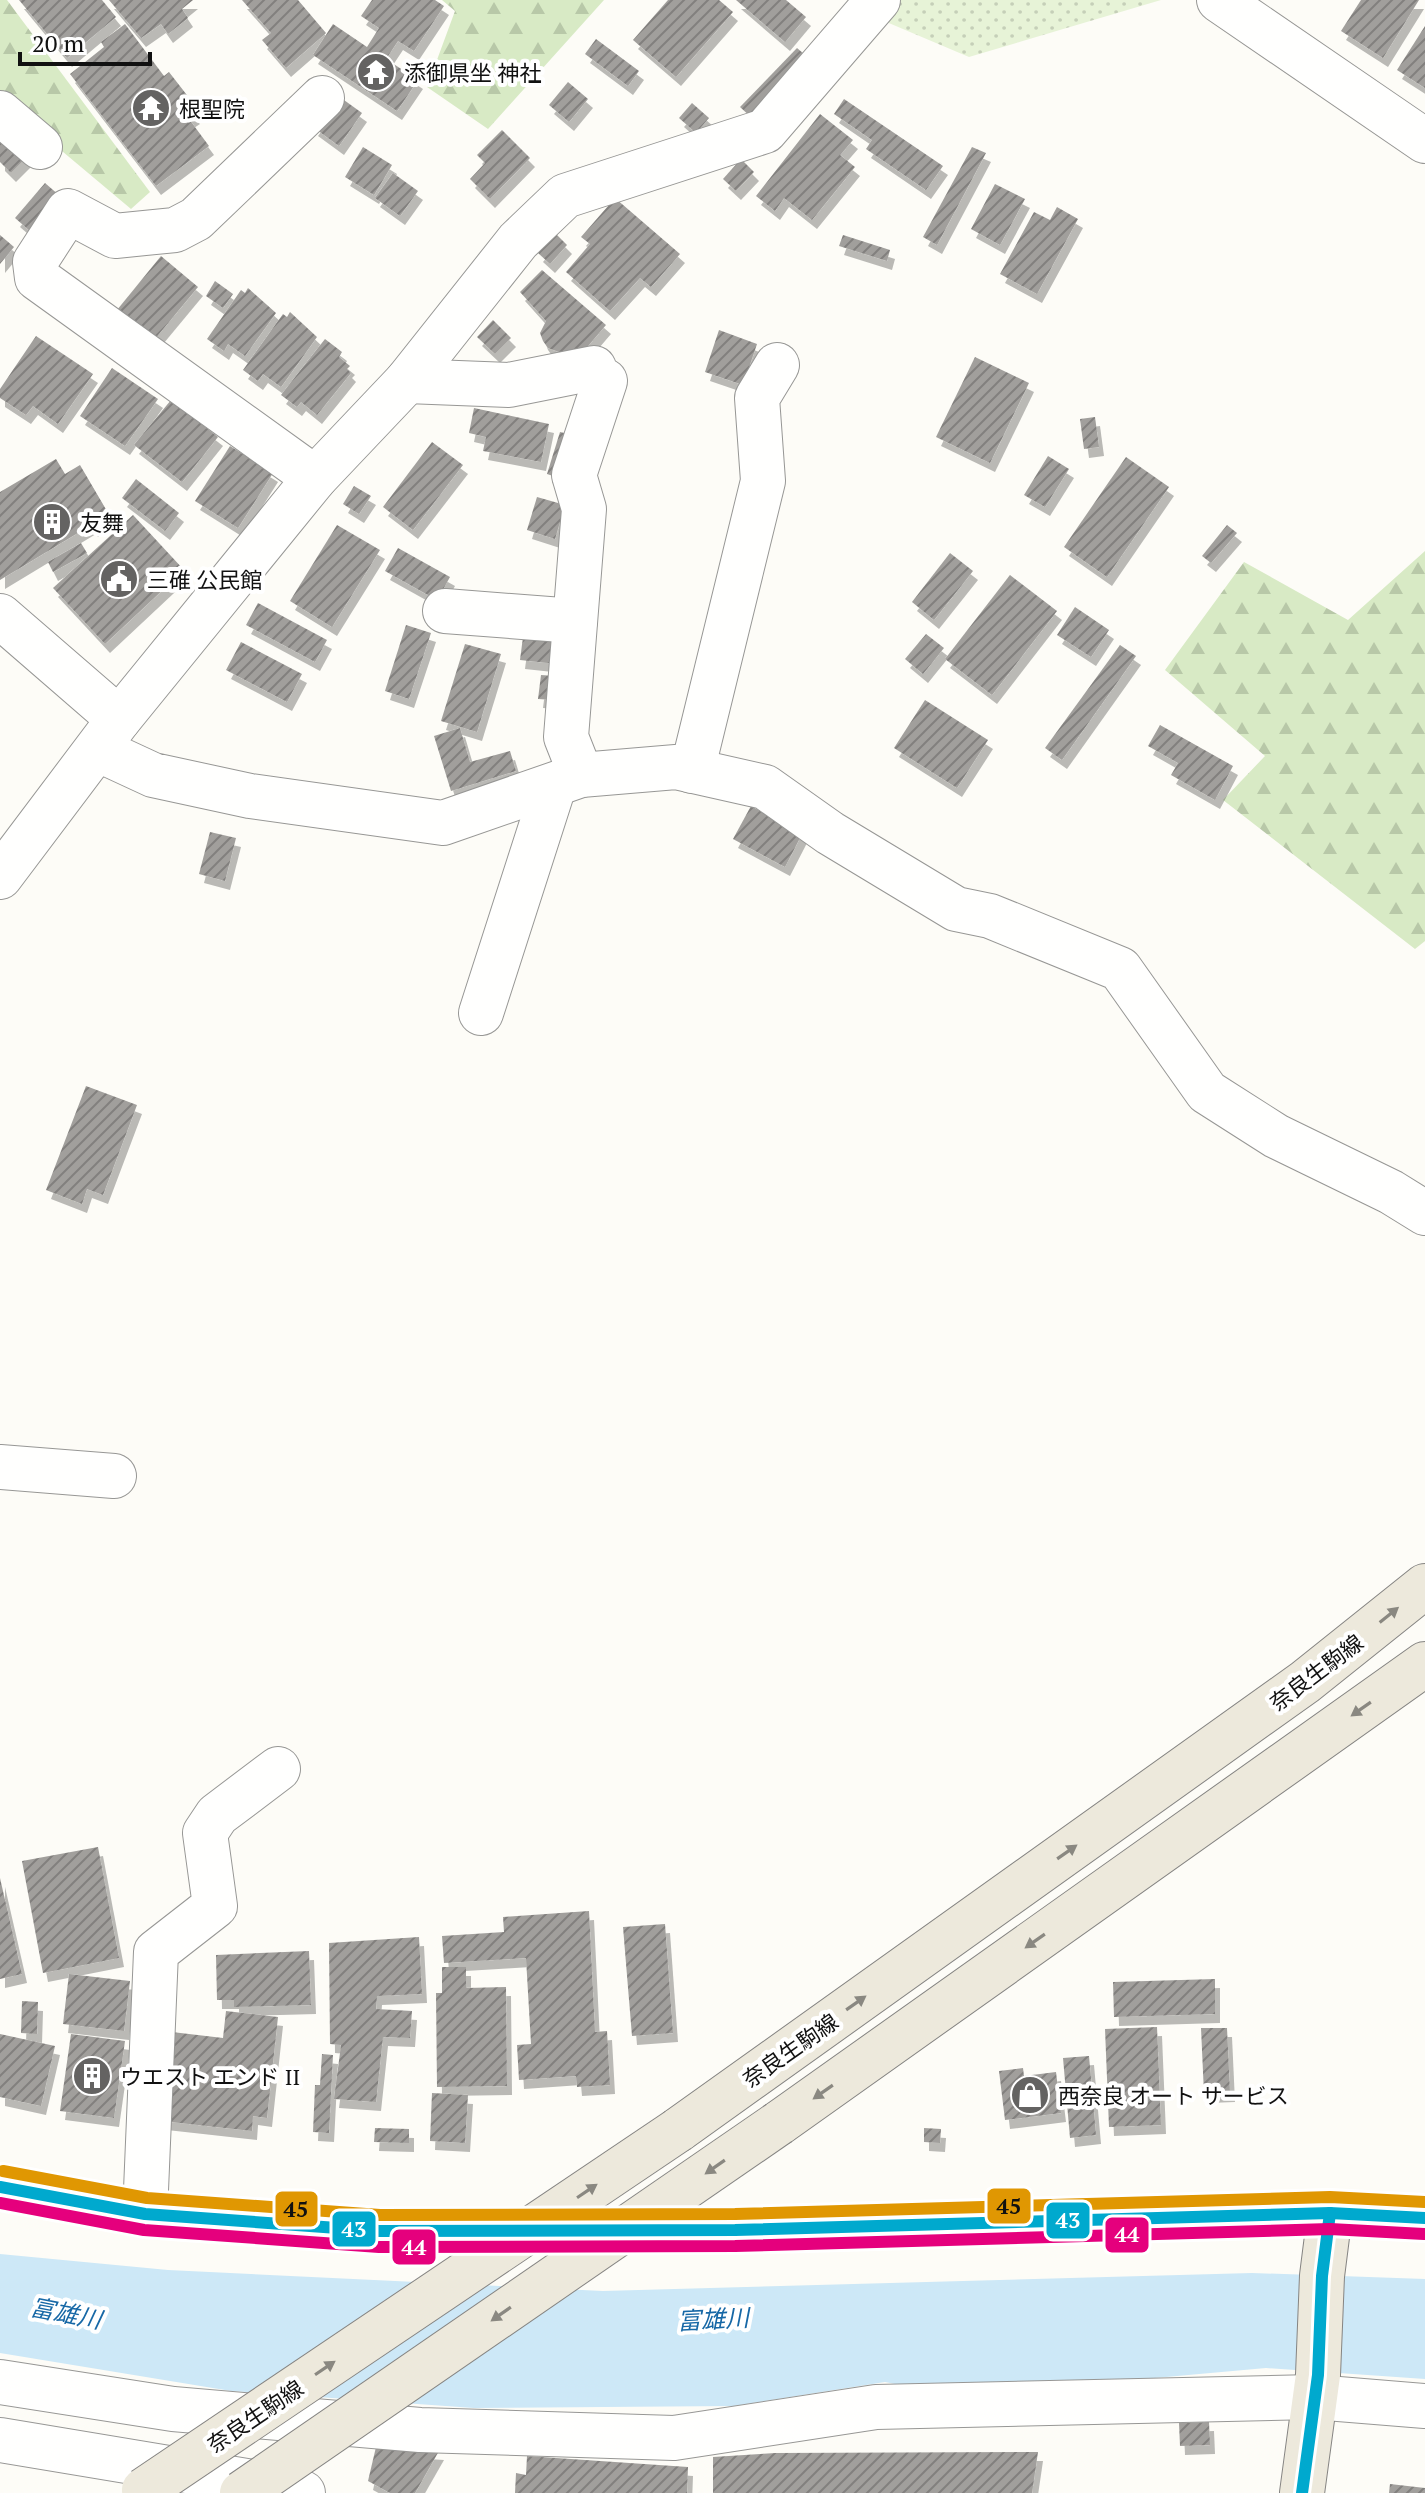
<svg xmlns="http://www.w3.org/2000/svg" width="1425" height="2493" viewBox="0 0 1425 2493" font-family="'PT Serif','Noto Sans JP',serif">
	<style>
		.forest { fill: url(#forest-firs) }
		.park { fill: url(#park-dots) }
		.water { fill: #cde8f7 }
		.building { fill: url(#building-hatch); filter: url(#shadow) }
		.lines { fill: none; stroke-linecap: round; stroke-linejoin: round }
		.minor-casing { stroke: #979795; stroke-width: 46 }
		.major-casing { stroke: #858482; stroke-width: 46 }
		.minor { stroke: #fffffe; stroke-width: 44 }
		.major { stroke: #ede9dc; stroke-width: 44 }
		.major-bridge-casing { stroke: #858482; stroke-width: 46; stroke-linecap: butt }
		.major-bridge { stroke: #ede9dc; stroke-width: 44 }
		.bus-1-casing { stroke: #fff; stroke-width: 18 }
		.bus-2-casing { stroke: #fff; stroke-width: 18 }
		.bus-3-casing { stroke: #fff; stroke-width: 18 }
		.bus-1 { stroke: #00a9ce; stroke-width: 12 }
		.bus-2 { stroke: #e5007d; stroke-width: 12 }
		.bus-3 { stroke: #e09702; stroke-width: 12 }
		.oneway { fill: #8a8881 }
		.labels { text-anchor: middle; dominant-baseline: central; stroke-width: 8; stroke-linejoin: round; paint-order: stroke }
		.poi-label { font-size: 22px; fill: #111; stroke: #fff; text-anchor: start }
		.street-label { font-size: 22px; fill: #111; stroke: #fff }
		.water-label { font-size: 24px; font-style: italic; fill: #1768a6; stroke: #fff }
		.line-badge { stroke: #fff; stroke-width: 3 }
		.badge-label { font-size: 22px; text-anchor: middle; font-weight: bold; fill: #fff }
		.pale-badge-label { font-size: 22px; text-anchor: middle; font-weight: bold; fill: #111 }
	</style>
	<defs>
		<pattern id="forest-firs" width="22" height="20" patternUnits="userSpaceOnUse" patternTransform="scale(2)"><rect width="22" height="20" fill="#d8eac5"/><path d="M5 1l3.5 6h-7zM16 11l3.5 6h-7z" fill="#b8c8a8"/></pattern>
		<pattern id="park-dots" width="8" height="8" patternUnits="userSpaceOnUse" patternTransform="scale(2)"><rect width="8" height="8" fill="#e7f3d7"/><path d="M2 2h.1M6 6h.1" fill="none" stroke="#c5cfb8" stroke-width="1.8" stroke-linecap="round"/></pattern>
		<pattern id="building-hatch" width="6" height="6" patternUnits="userSpaceOnUse" patternTransform="scale(2)"><rect width="6" height="6" fill="#a19f9c"/><path d="M-1 1l2-2M0 6l6-6M5 7l2-2" fill="none" stroke="#82807e"/></pattern>
		<filter id="shadow"><feDropShadow dx="5" dy="9" stdDeviation="0" flood-color="#0004"/></filter>
	</defs>
	<rect width="100%" height="100%" fill="#fdfcf7"/>
	<g class="forest">
		<path d="M0,0H7L150,192L131,209L0,99Z"/>
		<path d="M442,0H604L488,129L427,87L455,11Z"/>
		<path d="M1425,551V941L1415,949L1223,800L1265,756L1165,670L1244,562L1348,620Z"/>
	</g>
	<path class="park" d="M893,0H1161L969,57L877,18Z"/>
	<path class="water" d="M0,2254L168,2270L603,2291L1252,2273L1425,2279V2379L1266,2368L955,2396L885,2382L734,2406L474,2408L231,2391L0,2353Z"/>
	<g class="building">
		<path d="M19,0H102L116,17L67,58Z"/>
		<path d="M109,0H193L182,9L188,18L168,34L161,24L141,38Z"/>
		<path d="M242,0H298L326,33L286,68L262,40L271,33Z"/>
		<path d="M372,0H435L444,6L414,51L398,41L386,59L418,80L397,111L313,55L333,24L367,47L379,28L361,16Z"/>
		<path d="M668,0H719L733,12L676,77L633,40Z"/>
		<path d="M736,0H786L806,17L785,42Z"/>
		<path d="M1361,0H1419L1383,58L1341,31Z"/>
		<path d="M125,24L164,76L169,72L190,99L185,103L195,115L189,119L209,146L156,186L70,74L104,47L101,42Z"/>
		<path d="M1425,26V88L1397,70Z"/>
		<path d="M596,39L639,71L628,86L585,54Z"/>
		<path d="M797,48L811,60L753,119L740,107Z"/>
		<path d="M568,82L588,99L569,122L549,105Z"/>
		<path d="M337,95L362,113L339,146L313,127Z"/>
		<path d="M844,99L943,166L926,190L866,149L872,140L834,114Z"/>
		<path d="M692,103L709,118L696,133L679,118Z"/>
		<path d="M820,114L853,140L840,155L855,167L812,220L784,198L775,211L756,196Z"/>
		<path d="M502,130L530,158L490,199L470,179L485,163L477,155Z"/>
		<path d="M0,132L26,158L11,173L0,162Z"/>
		<path d="M363,147L392,165L374,195L345,177Z"/>
		<path d="M972,147L986,153L937,245L923,237Z"/>
		<path d="M741,159L754,172L736,191L723,179Z"/>
		<path d="M393,173L418,191L400,216L375,198Z"/>
		<path d="M45,183L60,196L30,231L15,218Z"/>
		<path d="M995,184L1025,199L1000,245L971,229Z"/>
		<path d="M615,198L680,254L651,287L640,278L610,311L566,272L590,244L581,237Z"/>
		<path d="M1057,207L1078,219L1037,294L1000,274L1034,212L1050,220Z"/>
		<path d="M555,233L567,245L550,264L538,253Z"/>
		<path d="M0,235L14,247L0,264Z"/>
		<path d="M843,235L890,250L887,261L839,246Z"/>
		<path d="M161,256L198,287L154,340L117,310Z"/>
		<path d="M542,270L606,325L582,353H562L548,348L543,341L540,333L546,321L520,292Z"/>
		<path d="M215,281L233,294L223,308L206,296Z"/>
		<path d="M248,288L276,313L245,356L228,344L224,351L207,339L241,290L245,293Z"/>
		<path d="M290,312L317,337L281,387L263,374L258,381L243,370L283,314L287,317Z"/>
		<path d="M493,320L511,338L495,354L477,337Z"/>
		<path d="M719,330L757,344L743,385L705,372Z"/>
		<path d="M36,336L93,374L58,424L33,406L26,415L0,398V389Z"/>
		<path d="M325,339L342,352L339,357L350,366L347,369L351,373L317,415L301,402L297,407L281,395Z"/>
		<path d="M975,357L1029,383L990,463L936,437Z"/>
		<path d="M112,368L158,399L125,446L80,416Z"/>
		<path d="M171,400L218,437L182,482L134,445Z"/>
		<path d="M474,408L549,424L541,462L483,451L486,437L469,433Z"/>
		<path d="M1095,417L1099,447L1084,449L1080,419Z"/>
		<path d="M560,432L569,434L556,477L547,474Z"/>
		<path d="M432,442L463,465L413,530L383,507Z"/>
		<path d="M230,446L273,473L238,528L195,501Z"/>
		<path d="M1048,456L1069,469L1045,507L1024,495Z"/>
		<path d="M1126,457L1169,487L1107,577L1064,547Z"/>
		<path d="M56,459L65,474L80,465L111,518L93,528L91,525L0,580V492Z"/>
		<path d="M136,479L179,513L165,531L122,498Z"/>
		<path d="M354,486L371,496L359,514L343,504Z"/>
		<path d="M537,497L565,505L555,539L527,530Z"/>
		<path d="M133,515L184,570L105,644L53,588Z"/>
		<path d="M337,525L380,550L332,627L290,601Z"/>
		<path d="M1227,525L1237,533L1211,563L1202,556Z"/>
		<path d="M81,543L87,553L53,572L48,562Z"/>
		<path d="M398,548L450,577L437,600L385,571Z"/>
		<path d="M950,553L973,571L934,620L912,602Z"/>
		<path d="M1010,575L1057,611L992,695L945,659Z"/>
		<path d="M258,603L327,640L315,662L246,625Z"/>
		<path d="M1075,607L1109,630L1091,657L1057,635Z"/>
		<path d="M406,625L431,633L409,699L385,691Z"/>
		<path d="M926,634L944,648L923,674L905,659Z"/>
		<path d="M523,637L560,640L557,664L520,660Z"/>
		<path d="M241,642L302,674L287,702L226,670Z"/>
		<path d="M465,644L501,654L477,732L441,721Z"/>
		<path d="M1120,645L1136,656L1062,760L1045,748Z"/>
		<path d="M541,675L555,676L553,700L538,699Z"/>
		<path d="M925,700L988,740L957,788L894,748Z"/>
		<path d="M1160,725L1233,766L1215,800L1171,775L1178,763L1148,746Z"/>
		<path d="M460,728L470,762L510,751L516,771L451,791L434,736Z"/>
		<path d="M751,806L802,834L785,867L733,839Z"/>
		<path d="M210,832L236,838L225,881L199,874Z"/>
		<path d="M86,1086L137,1105L103,1195L87,1189L82,1204L46,1190Z"/>
		<path d="M98,1847L119,1958L43,1973L22,1861Z"/>
		<path d="M0,1878L22,1974L0,1979Z"/>
		<path d="M589,1911L595,2032L607,2031L610,2085L577,2087L576,2076L519,2080L517,2045L531,2044L526,1958L444,1963L442,1936L504,1932L503,1917Z"/>
		<path d="M665,1924L673,2033L632,2036L623,1927Z"/>
		<path d="M419,1937L422,1994L377,1996L376,2009L412,2011L410,2038L383,2037L376,2102L334,2099L341,2045L330,2044L329,1943Z"/>
		<path d="M309,1951L311,2005L234,2007V2000H217L216,1955Z"/>
		<path d="M442,1967H466V1988L506,1987L507,2086L437,2087L436,1993H442Z"/>
		<path d="M69,1974L130,1981L124,2031L63,2024Z"/>
		<path d="M1215,1979V2014L1114,2017L1113,1982Z"/>
		<path d="M22,2001L38,2002L37,2034L21,2033Z"/>
		<path d="M226,2011L278,2017L267,2118L253,2116L252,2131L162,2121L172,2032L223,2038Z"/>
		<path d="M1157,2027L1161,2125L1109,2127L1105,2029Z"/>
		<path d="M1201,2028H1227L1230,2093L1204,2094Z"/>
		<path d="M0,2034L55,2046L41,2106L0,2097Z"/>
		<path d="M71,2034L125,2041L114,2118L60,2111Z"/>
		<path d="M322,2054L333,2055L329,2133L313,2132L315,2085H320Z"/>
		<path d="M1089,2056L1096,2135L1070,2138L1063,2058Z"/>
		<path d="M1023,2068L1024,2076L1056,2072L1061,2113L1005,2120L999,2071Z"/>
		<path d="M432,2093L468,2095L465,2143L430,2141Z"/>
		<path d="M375,2128L409,2129V2143L374,2142Z"/>
		<path d="M924,2128L941,2129L940,2143L924,2142Z"/>
		<path d="M1209,2422L1210,2445L1180,2446L1179,2423Z"/>
		<path d="M376,2447L439,2451L415,2493H390L368,2481Z"/>
		<path d="M1038,2452L1032,2493H713V2457L775,2453Z"/>
		<path d="M527,2456L688,2467L687,2493H515L516,2473L526,2475Z"/>
		<path d="M1390,2484L1425,2488V2493H1389Z"/>
	</g>
	<g class="lines">
		<defs>
			<g id="minor">
				<path d="M1219,0L1425,141"/>
				<path d="M0,113L40,147"/>
				<path d="M407,381L509,385L594,368"/>
				<path d="M315,478L37,278L35,262L68,211L115,236L175,230L196,219L322,98"/>
				<path d="M445,611L575,621"/>
				<path d="M0,616L119,719"/>
				<path d="M99,750L153,775L250,796L443,823L581,775L676,767L765,787L830,833L956,909L990,916L1120,969L1207,1092L1276,1136L1391,1192L1425,1213"/>
				<path d="M692,771L763,481L757,398L777,365"/>
				<path d="M581,775L566,737L584,509L574,475L605,381"/>
				<path d="M0,877L119,719L315,478L407,381L518,241L565,196L765,131L878,0"/>
				<path d="M481,1013L554,786"/>
				<path d="M0,1467L114,1476"/>
				<path d="M145,2214L156,1952L215,1906L205,1833L217,1815L278,1769"/>
				<path d="M0,2382L173,2409L420,2430L674,2438L876,2407L1314,2397L1425,2406"/>
				<path d="M0,2440L295,2489L303,2493"/>
			</g>
			<g id="major">
				<path d="M779,2123L1425,1664"/>
				<path d="M678,2130L1305,1682L1425,1586"/>
				<path d="M0,2187L145,2214L379,2231L735,2230L1330,2213L1425,2218"/>
				<path d="M1302,2493L1318,2375L1322,2276L1330,2213"/>
			</g>
		</defs>
		<use href="#minor" class="minor-casing"/>
		<use href="#major" class="major-casing"/>
		<use href="#minor" class="minor"/>
		<use href="#major" class="major"/>
		<defs>
			<g id="major-bridge">
				<path d="M144,2490L678,2130"/>
				<path d="M242,2493L779,2123"/>
			</g>
		</defs>
		<use href="#major-bridge" class="major-bridge-casing"/>
		<use href="#major-bridge" class="major-bridge"/>
		<defs>
			<g id="bus-1">
				<path d="M0,2187L145,2214L379,2231L735,2230L1330,2213L1425,2218"/>
				<path d="M1302,2493L1318,2375L1322,2276L1330,2213"/>
			</g>
			<path id="bus-2" d="M0,2203L144,2230L379,2247L735,2246L1330,2229L1424,2234"/>
			<path id="bus-3" d="M3,2171L147,2198L380,2215L735,2214L1330,2197L1425,2202"/>
		</defs>
		<use href="#bus-1" class="bus-1-casing"/>
		<use href="#bus-2" class="bus-2-casing"/>
		<use href="#bus-3" class="bus-3-casing"/>
		<use href="#bus-1" class="bus-1"/>
		<use href="#bus-2" class="bus-2"/>
		<use href="#bus-3" class="bus-3"/>
	</g>
	<defs><path id="oneway-solid" d="M-6-.8H1V-3.2L6.5 0L1 3.2V.8H-6Z" transform="scale(2)"/></defs>
	<g class="oneway">
		<use href="#oneway-solid" transform="translate(1389 1615) rotate(-39)"/>
		<use href="#oneway-solid" transform="translate(1361 1709) rotate(145)"/>
		<use href="#oneway-solid" transform="translate(1067 1852) rotate(-35)"/>
		<use href="#oneway-solid" transform="translate(1035 1941) rotate(145)"/>
		<use href="#oneway-solid" transform="translate(856 2003) rotate(-35)"/>
		<use href="#oneway-solid" transform="translate(823 2092) rotate(145)"/>
		<use href="#oneway-solid" transform="translate(715 2167) rotate(145)"/>
		<use href="#oneway-solid" transform="translate(587 2191) rotate(-34)"/>
		<use href="#oneway-solid" transform="translate(501 2314) rotate(145)"/>
		<use href="#oneway-solid" transform="translate(325 2368) rotate(-34)"/>
	</g>
	<defs>
		<symbol id="temple-disc" viewBox="-11 -11 22 22"><circle r="9.5" fill="#646362" stroke="#fff"/><path d="M0-6L5-2H3V0L6.5 2.5H4V6H1.5V3h-3V6H-4V2.5H-6.5L-3 0V-2H-5Z" fill="#fff"/></symbol>
		<symbol id="building-disc" viewBox="-11 -11 22 22"><circle r="9.5" fill="#646362" stroke="#fff"/><path d="M-4-6H4V6H1V3H-1V6H-4ZM-2.5-4.3h1.7v1.8h-1.7ZM.8-4.3h1.7v1.8H.8ZM-2.5-1h1.7V.8h-1.7ZM.8-1h1.7V.8H.8Z" fill="#fff"/></symbol>
		<symbol id="civic-disc" viewBox="-11 -11 22 22"><circle r="9.5" fill="#646362" stroke="#fff"/><path d="M-.6-6.5H3V-4.5H.6V-3L4-1V1h2V6H-6V1h2V-1L-.6-3ZM-1.2 2.5V6h2.4V2.5Z" fill="#fff"/></symbol>
		<symbol id="shop-disc" viewBox="-11 -11 22 22"><circle r="9.5" fill="#646362" stroke="#fff"/><path d="M-5-2.5h2.3a2.7 3.5 0 0 1 5.4 0H5L5.5 6h-11ZM-1.5-2.5h3a1.5 2.3 0 0 0-3 0Z" fill="#fff"/></symbol>
	</defs>
	<g fill-rule="evenodd">
		<use href="#temple-disc" x="354" y="50" width="44" height="44"/>
		<use href="#temple-disc" x="129" y="86" width="44" height="44"/>
		<use href="#building-disc" x="30" y="500" width="44" height="44"/>
		<use href="#civic-disc" x="97" y="557" width="44" height="44"/>
		<use href="#building-disc" x="70" y="2054" width="44" height="44"/>
		<use href="#shop-disc" x="1008" y="2073" width="44" height="44"/>
	</g>
	<g class="labels">
		<g class="poi-label">
			<text x="404" y="72">添御県坐 神社</text>
			<text x="179" y="108">根聖院</text>
			<text x="80" y="522">友舞</text>
			<text x="147" y="579">三碓 公民館</text>
			<text x="120" y="2076">ウエスト エンド II</text>
			<text x="1058" y="2095">西奈良 オート サービス</text>
		</g>
		<g class="street-label">
			<text transform="translate(1316 1672) rotate(-37)">奈良生駒線</text>
			<text transform="translate(790 2050) rotate(-35)">奈良生駒線</text>
			<text transform="translate(255 2416) rotate(-34)">奈良生駒線</text>
		</g>
		<g class="water-label">
			<text transform="translate(66 2313) rotate(11)">富雄川</text>
			<text transform="translate(713 2319) rotate(-3)">富雄川</text>
		</g>
	</g>
	<g class="line-badge">
		<rect x="986" y="2187" width="46" height="38" rx="8" fill="#e09702"/>
		<rect x="274" y="2190" width="45" height="38" rx="8" fill="#e09702"/>
		<rect x="1045" y="2201" width="46" height="39" rx="8" fill="#00a9ce"/>
		<rect x="331" y="2210" width="46" height="38" rx="8" fill="#00a9ce"/>
		<rect x="1104" y="2216" width="46" height="38" rx="8" fill="#e5007d"/>
		<rect x="391" y="2228" width="46" height="38" rx="8" fill="#e5007d"/>
	</g>
	<g class="badge-label">
		<text x="1068" y="2228">43</text>
		<text x="354" y="2237">43</text>
		<text x="1127" y="2242">44</text>
		<text x="414" y="2255">44</text>
	</g>
	<g class="pale-badge-label">
		<text x="1009" y="2214">45</text>
		<text x="296" y="2217">45</text>
	</g>
	<path d="M20 52v12h130v-12" fill="none" stroke="#111111" stroke-width="4"/>
	<text x="32" y="52" font-size="24" fill="#111111" stroke="#ffffff" stroke-width="6" paint-order="stroke">20 m</text>
</svg>
